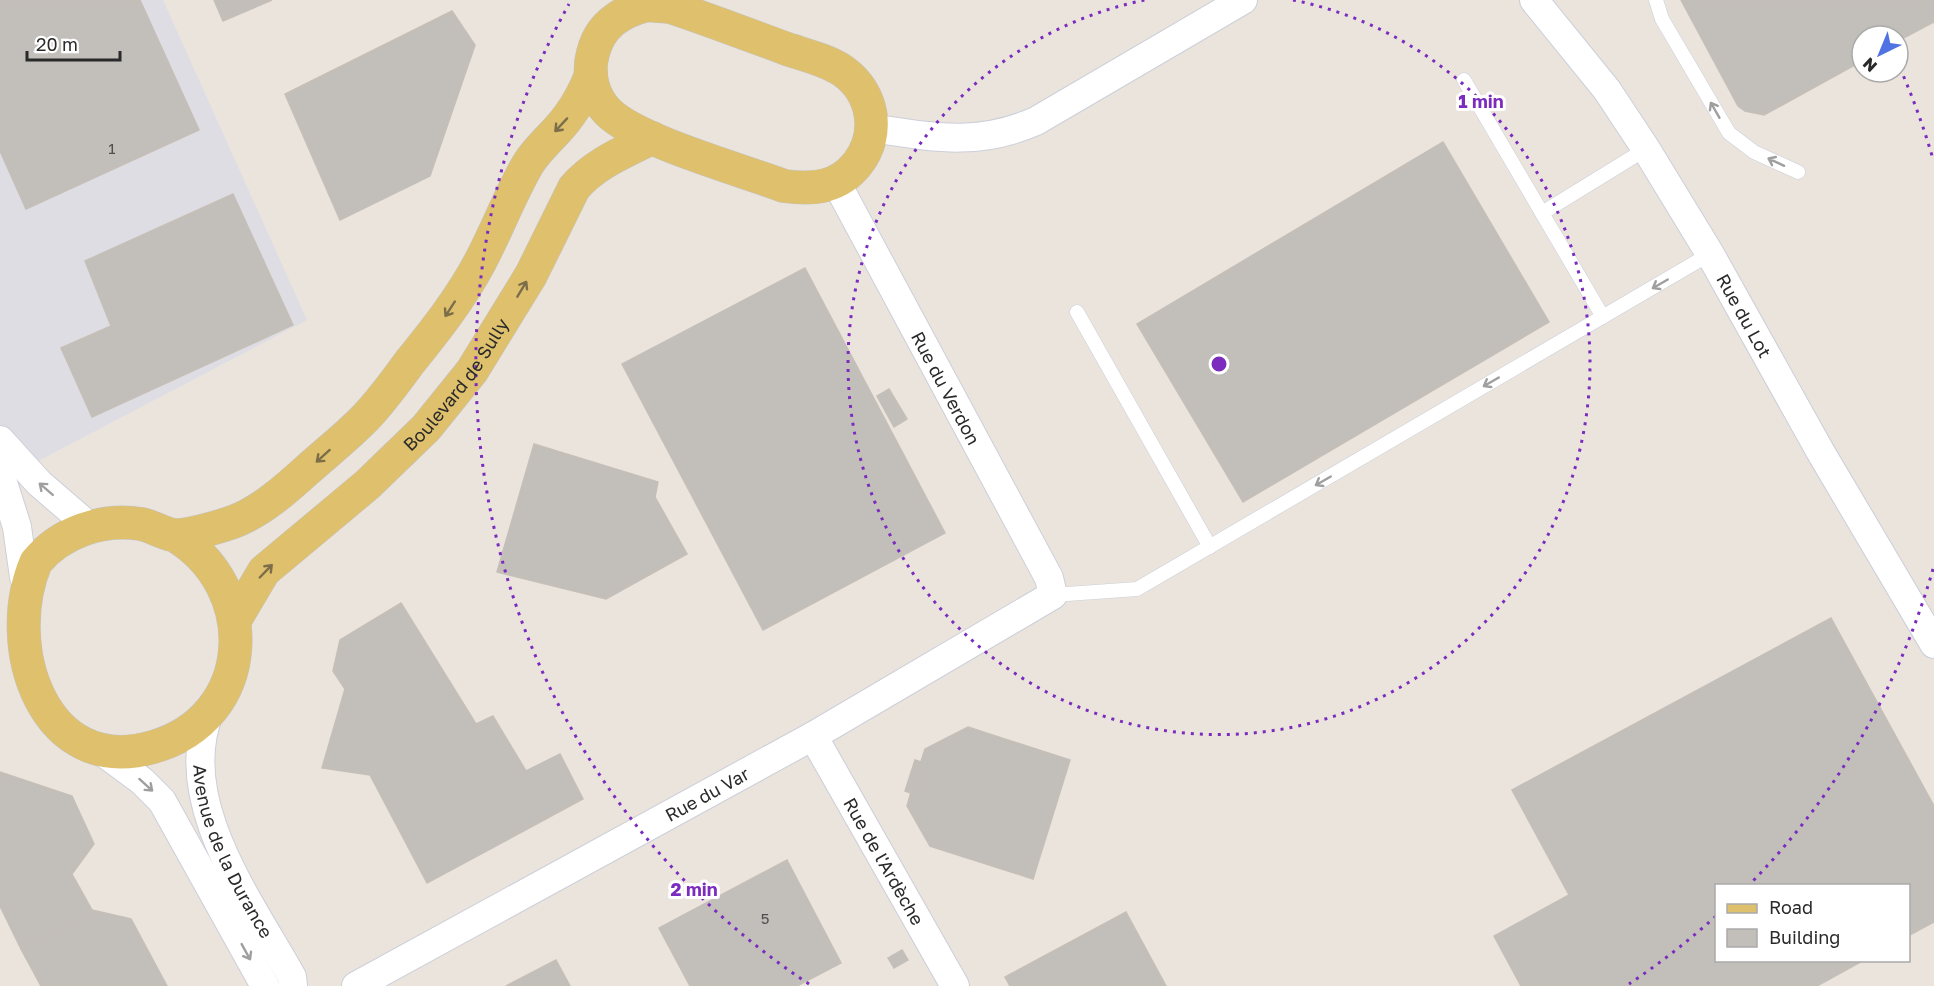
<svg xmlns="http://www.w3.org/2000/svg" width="1934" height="986" viewBox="0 0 1934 986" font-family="'Golos Text',sans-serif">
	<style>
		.industrial { fill: #dedde3 }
		.building { fill: #c2beba; stroke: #c5bfb7; stroke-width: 1.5 }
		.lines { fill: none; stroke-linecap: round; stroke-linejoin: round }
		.service-casing { stroke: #cccfd9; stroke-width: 15 }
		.minor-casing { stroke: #cccfd9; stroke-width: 30 }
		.primary-casing { stroke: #c3c3c3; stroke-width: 34 }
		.service { stroke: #fff; stroke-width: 14 }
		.minor { stroke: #fff; stroke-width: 28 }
		.primary { stroke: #dfc06d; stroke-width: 33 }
		.oneway { stroke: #9f9f9f }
		.oneway2 { stroke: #7b6e48 }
		.ring { fill: none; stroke: #7b2cbf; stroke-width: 3; stroke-dasharray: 3 6 }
		.labels { text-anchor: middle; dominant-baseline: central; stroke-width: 6; stroke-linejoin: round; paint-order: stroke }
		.number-label { font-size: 15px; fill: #504f4e }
		.street-label { font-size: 18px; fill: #2a2a2a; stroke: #fff }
		.centre { fill: #7b2cbf; stroke: #fff; stroke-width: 3 }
		.ring-label { font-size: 18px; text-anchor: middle; font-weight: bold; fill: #7b2cbf; stroke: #fff; stroke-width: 6; stroke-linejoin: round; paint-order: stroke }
	</style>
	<rect width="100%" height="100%" fill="#eae4dd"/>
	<path class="industrial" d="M0,0H163L307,320L0,481Z"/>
	<g class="building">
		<path d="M0,0H140L199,130L26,209L0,151Z"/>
		<path d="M214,0H272L223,21Z"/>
		<path d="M1681,0H1934V22L1898,41V36H1862V61L1764,115L1745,111L1738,106Z"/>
		<path d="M452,11L475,45L430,176L340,220L285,94Z"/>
		<path d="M1443,142L1549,322L1243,502L1137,324Z"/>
		<path d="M233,194L293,325L92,417L61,348L111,326L85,261Z"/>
		<path d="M805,268L945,533L763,630L622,364Z"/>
		<path d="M889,389L907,419L894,427L877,396Z"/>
		<path d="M534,444L658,482L655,497L687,554L606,599L497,572Z"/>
		<path d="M401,603L476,724L493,716L526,771L560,754L583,799L427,883L370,775L322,768L345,689L333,671L340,640Z"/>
		<path d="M1831,618L1934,806V922L1908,936V886H1716V960H1864L1817,986H1521L1494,936L1569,895L1512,790Z"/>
		<path d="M968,727L1070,760L1033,879L930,846L907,806L913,785L918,786L922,772L918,771L925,749Z"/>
		<path d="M915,760L921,762L918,771L922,772L918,786L913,785L911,793L905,791Z"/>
		<path d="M0,772L72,796L94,844L72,874L92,910L21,949L0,906Z"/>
		<path d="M787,860L841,963L797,986H690L659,928Z"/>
		<path d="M92,910L131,919L167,986H41L21,949Z"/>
		<path d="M1126,912L1166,986H1010L1005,977Z"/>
		<path d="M902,950L908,960L894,968L888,958Z"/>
		<path d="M556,960L570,986H506Z"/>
	</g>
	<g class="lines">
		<defs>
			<g id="service">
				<path d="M1656,0L1662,19L1729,133L1754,152L1798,172"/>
				<path d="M1464,80L1603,317"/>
				<path d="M1542,213L1646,149"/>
				<path d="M1077,312L1210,547"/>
				<path d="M1053,595L1137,589L1710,254"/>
			</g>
			<g id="minor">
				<path id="s1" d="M1534,0L1607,90L1646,149L1710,254L1820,451L1934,644"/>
				<path d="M871,128C932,137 977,147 1036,121L1243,0"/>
				<path d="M0,440L39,483L90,527"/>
				<path d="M0,473L17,527L24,577"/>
				<path id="s2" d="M210,711C173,800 250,901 292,977L293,986"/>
				<path id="s3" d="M813,736L955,986"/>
				<path d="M100,750L142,781L162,801L265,986"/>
				<path id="s4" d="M356,986L813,736L1053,595L1049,578L836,182"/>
			</g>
			<g id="primary">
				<path d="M647,5L671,7C710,20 749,35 787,49C805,55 827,60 843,71C873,92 881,133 858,163C839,188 813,190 784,186C742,170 637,141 608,112C593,97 587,74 593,53C600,25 620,12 647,5Z"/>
				<path d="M174,535C262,587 256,718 153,747C44,779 0,647 36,562C61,532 102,518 141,524C152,526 162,533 173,535C185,537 221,526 233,522C260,512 285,490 306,471C326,453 348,436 367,416C382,400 396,381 409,363C435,331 461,298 480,262C497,230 510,195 528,164C539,146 556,134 568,117C578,104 585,90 591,75"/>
				<path id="s5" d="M235,620L264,571L367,485L426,428L472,371L531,275L574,188C594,164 624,152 652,138"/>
			</g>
		</defs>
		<use href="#service" class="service-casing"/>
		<use href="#minor" class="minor-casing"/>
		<use href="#primary" class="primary-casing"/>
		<use href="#service" class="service"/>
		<use href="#minor" class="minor"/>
		<use href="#primary" class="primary"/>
	</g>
	<defs><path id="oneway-shaft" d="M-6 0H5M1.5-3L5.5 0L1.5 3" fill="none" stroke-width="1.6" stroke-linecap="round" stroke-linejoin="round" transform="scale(1.5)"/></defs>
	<g class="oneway">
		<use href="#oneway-shaft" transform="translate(1715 110) rotate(-120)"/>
		<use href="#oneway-shaft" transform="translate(1776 162) rotate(-155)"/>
		<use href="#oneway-shaft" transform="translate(1660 284) rotate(150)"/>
		<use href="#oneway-shaft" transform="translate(1491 382) rotate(150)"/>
		<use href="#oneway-shaft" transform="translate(1323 481) rotate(150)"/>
		<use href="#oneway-shaft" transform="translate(46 489) rotate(-139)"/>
		<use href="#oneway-shaft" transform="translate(146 785) rotate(42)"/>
		<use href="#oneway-shaft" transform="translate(246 952) rotate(61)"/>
	</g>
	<g class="oneway2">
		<use href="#oneway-shaft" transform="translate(561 125) rotate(133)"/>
		<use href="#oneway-shaft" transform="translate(522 289) rotate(-59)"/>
		<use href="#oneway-shaft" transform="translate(450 309) rotate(123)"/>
		<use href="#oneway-shaft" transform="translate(323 456) rotate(138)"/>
		<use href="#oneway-shaft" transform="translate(266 571) rotate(-46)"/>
	</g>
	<g class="ring">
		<path d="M1293 0A371 371 0 1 1 1145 0"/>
		<path d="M1933 569A743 743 0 0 1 1749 885M1716 916A743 743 0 0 1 1629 984M809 984A743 743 0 0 1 569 4M1900 68A743 743 0 0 1 1933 159"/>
	</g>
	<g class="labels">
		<g class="number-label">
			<text x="112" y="148">1</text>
			<text x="765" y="918">5</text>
		</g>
		<g class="street-label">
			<text stroke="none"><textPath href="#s1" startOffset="380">Rue du Lot</textPath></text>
			<text stroke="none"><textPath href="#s5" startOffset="326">Boulevard de Sully</textPath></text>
			<text transform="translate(946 388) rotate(62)">Rue du Verdon</text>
			<text stroke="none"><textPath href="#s4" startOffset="400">Rue du Var</textPath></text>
			<text stroke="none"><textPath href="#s2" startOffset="148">Avenue de la Durance</textPath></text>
			<text stroke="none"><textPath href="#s3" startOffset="144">Rue de l'Ardèche</textPath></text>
		</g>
	</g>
	<circle cx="1219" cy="364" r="9" class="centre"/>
	<g class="ring-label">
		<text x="1481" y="108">1 min</text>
		<text x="694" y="896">2 min</text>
	</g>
	<rect x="1715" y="884" width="195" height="78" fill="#ffffff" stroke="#aaaaaa" stroke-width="1.5"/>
	<rect x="1727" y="904" width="30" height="9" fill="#dfc06d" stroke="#aaaaaa" stroke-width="1.5"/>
	<text x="1769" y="914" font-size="18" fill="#2a2a2a">Road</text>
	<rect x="1727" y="929" width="30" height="18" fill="#c2beba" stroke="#aaaaaa" stroke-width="1.5"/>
	<text x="1769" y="944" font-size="18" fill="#2a2a2a">Building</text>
	<g transform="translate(1880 54) rotate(223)"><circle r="28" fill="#ffffff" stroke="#aaaaaa" stroke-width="1.5"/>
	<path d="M0-4.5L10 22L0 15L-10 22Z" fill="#5172e3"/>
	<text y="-9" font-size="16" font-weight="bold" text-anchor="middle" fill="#2a2a2a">N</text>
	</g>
	<path d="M27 51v9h93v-9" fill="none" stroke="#2a2a2a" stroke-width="3"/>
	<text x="36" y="51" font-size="18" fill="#2a2a2a" stroke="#ffffff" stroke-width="4.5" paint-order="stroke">20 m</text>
</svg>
